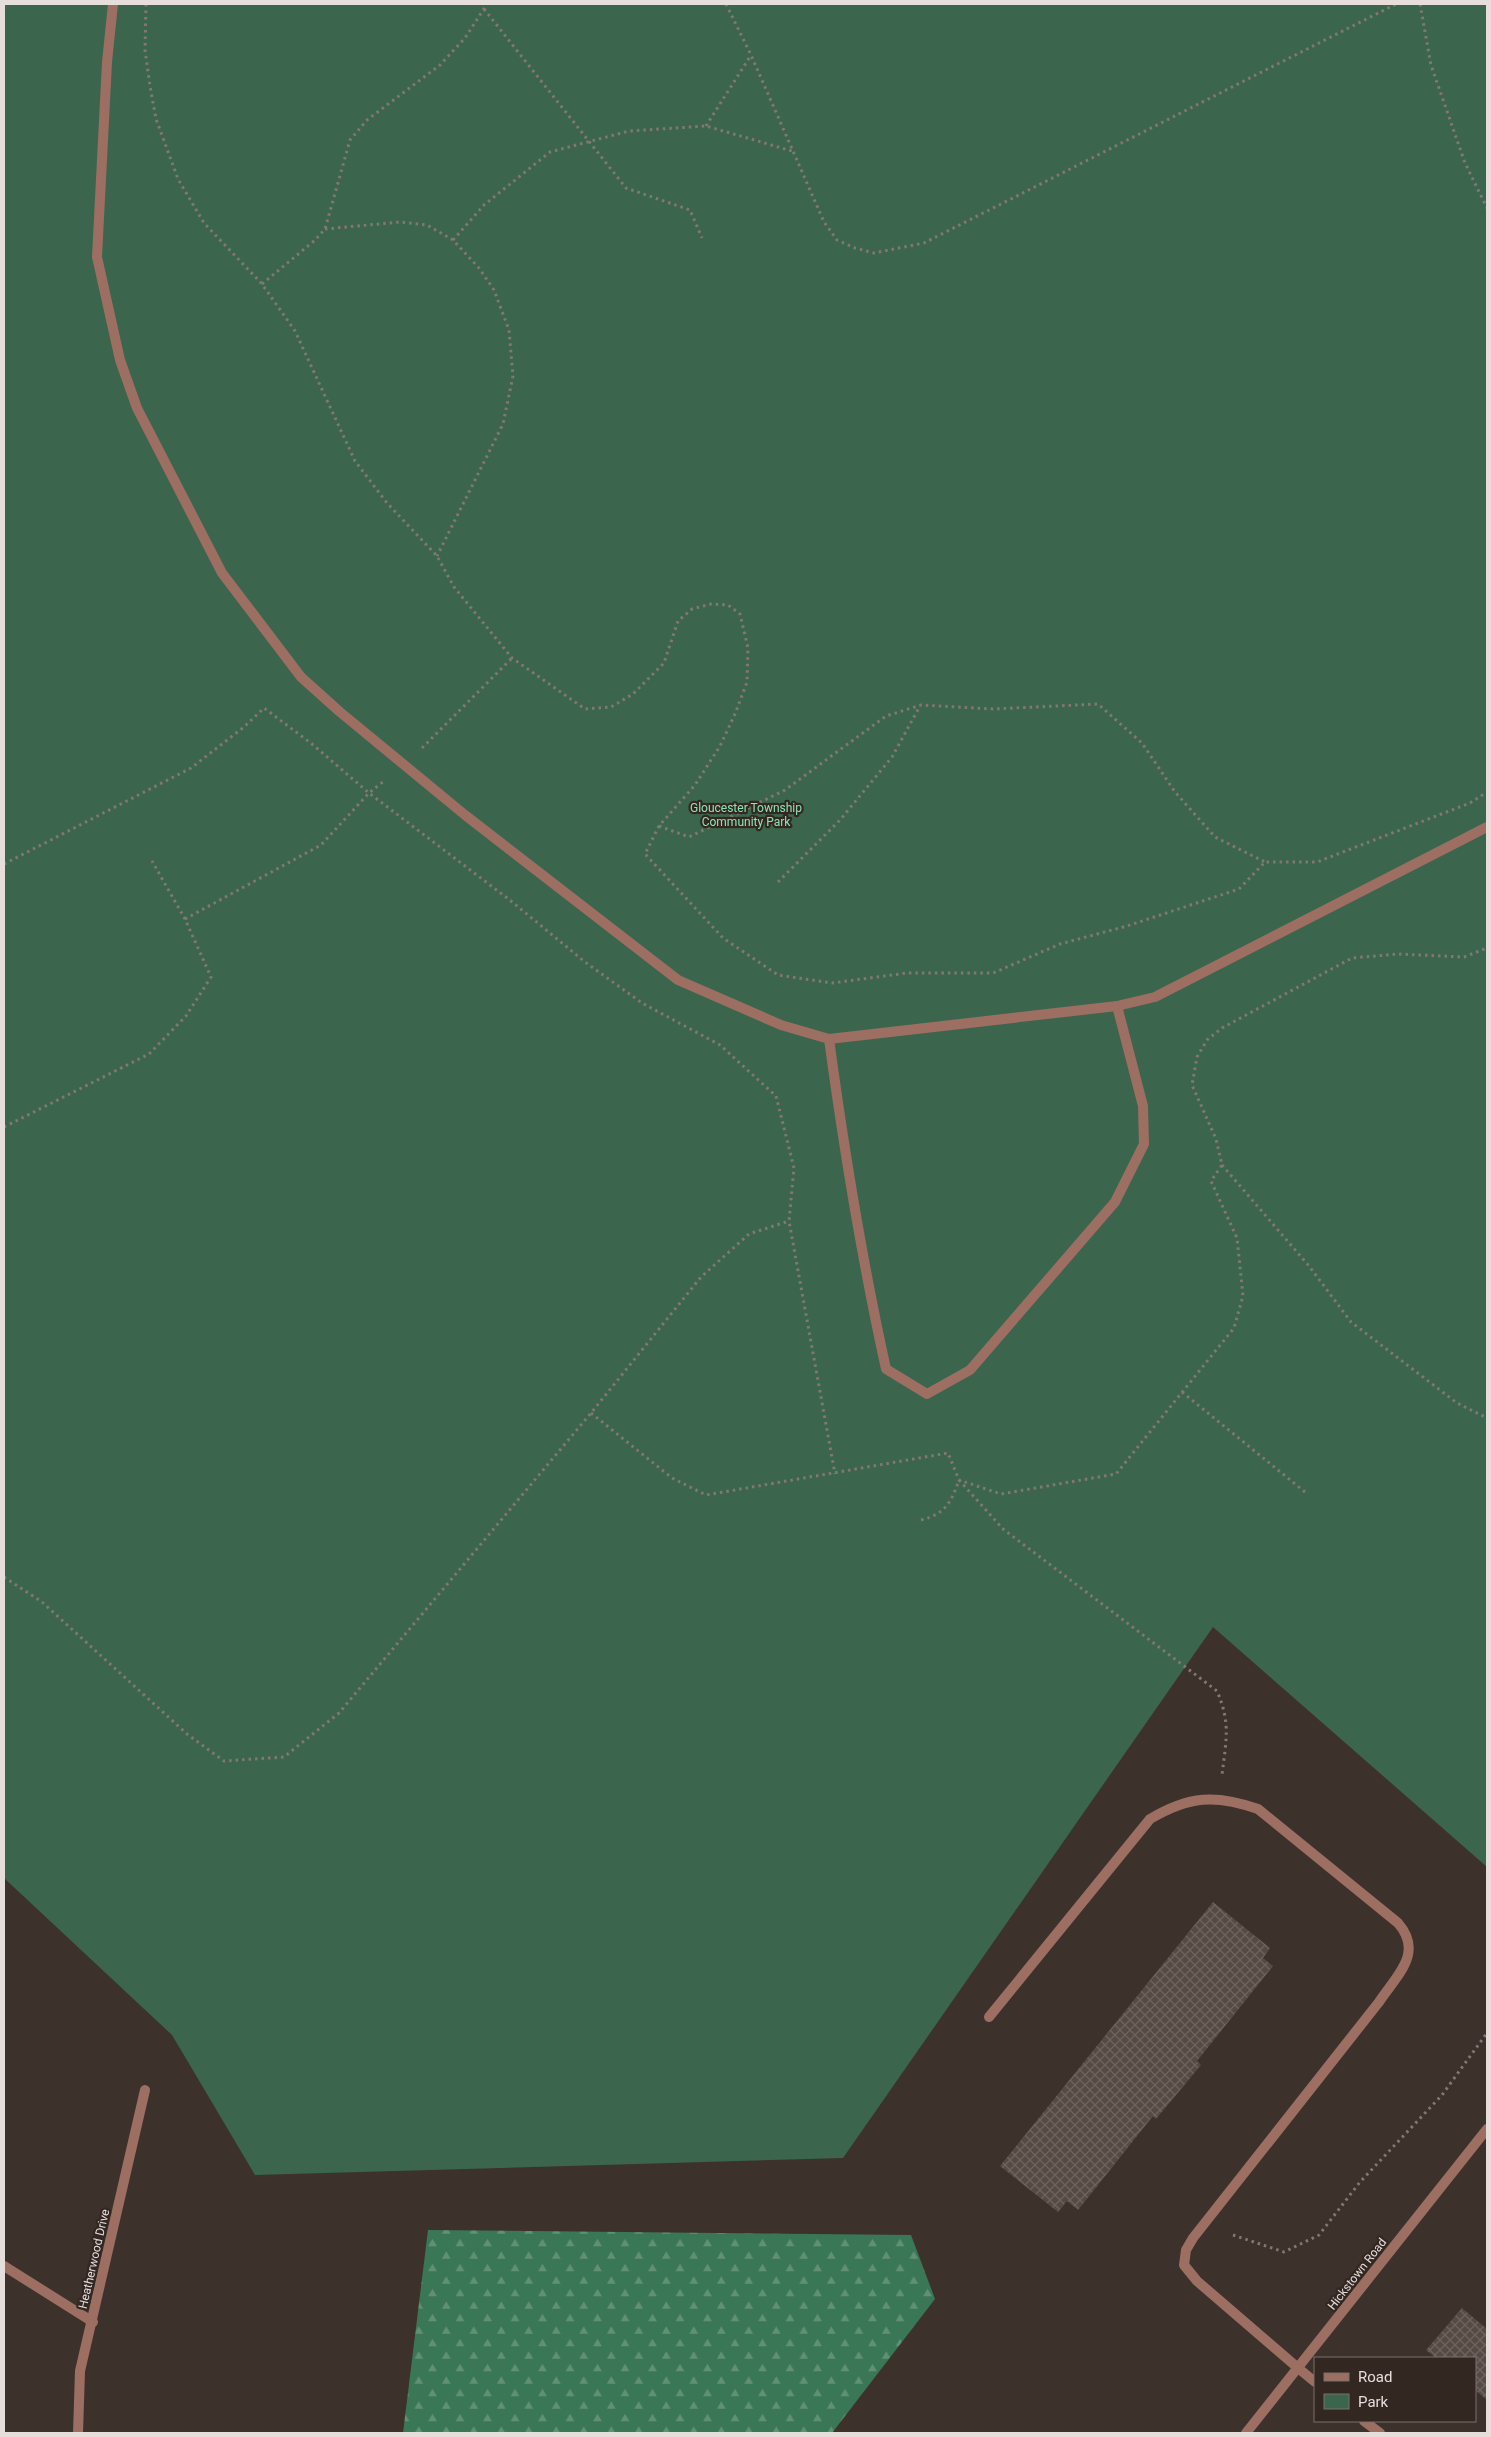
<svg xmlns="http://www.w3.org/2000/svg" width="1491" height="2437" viewBox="0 0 1491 2437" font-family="Roboto,sans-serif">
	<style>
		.green { fill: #3c654e }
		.forest { fill: url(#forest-firs) }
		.building { fill: url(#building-cross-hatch) }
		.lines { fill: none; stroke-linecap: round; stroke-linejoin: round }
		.path { stroke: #827873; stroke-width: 3; stroke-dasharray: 2.5 4; stroke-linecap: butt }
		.service { stroke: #9d6e62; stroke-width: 10 }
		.minor { stroke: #9d6e62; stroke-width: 10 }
		.tertiary { stroke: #9d6e62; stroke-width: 10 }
		.labels { text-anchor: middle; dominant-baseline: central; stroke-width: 4.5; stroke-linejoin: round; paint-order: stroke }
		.park-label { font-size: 12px; fill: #8be5b3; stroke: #332722 }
		.street-label { font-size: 12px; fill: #e6dedb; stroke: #332722 }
	</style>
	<defs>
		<pattern id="forest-firs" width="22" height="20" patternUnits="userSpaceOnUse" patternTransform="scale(1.25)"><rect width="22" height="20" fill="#3a7757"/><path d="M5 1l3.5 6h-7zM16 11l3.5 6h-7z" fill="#609076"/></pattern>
		<pattern id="building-cross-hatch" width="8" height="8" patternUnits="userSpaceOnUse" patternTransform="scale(1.25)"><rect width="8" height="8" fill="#564a44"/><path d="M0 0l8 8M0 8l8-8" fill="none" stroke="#6e645e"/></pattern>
	</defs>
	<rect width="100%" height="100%" fill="#3d312b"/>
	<path class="green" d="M4,4H1487V1867L1213,1627L843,2158L255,2175L172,2035L4,1878Z"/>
	<path class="forest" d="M428,2230L911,2235L935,2299L832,2433H403Z"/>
	<g class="building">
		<path d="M1213,1902L1270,1948L1263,1958L1273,1966L1197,2061L1201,2065L1156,2119L1153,2116L1078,2210L1067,2201L1058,2212L1000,2166Z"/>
		<path d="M1462,2308L1487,2329V2400L1475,2390V2358H1436L1426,2350Z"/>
	</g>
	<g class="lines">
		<g class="path">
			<path d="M146,4L145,50L150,86L156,119L178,179L204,223L262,284L295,331L355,461L387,503L437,556L454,587L512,658L585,709L611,707L633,694L664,663L678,621L692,609L711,604L728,605L740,614L748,648L747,682L735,714L720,746L695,785L659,826L645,854L723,938L778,975L832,983L907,973H993L1060,944L1127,926L1239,889L1265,862H1317L1470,803L1487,792"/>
			<path d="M726,4L751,55L824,222L837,240L855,248L874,253L924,243L1396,4"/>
			<path d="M1420,4L1431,65L1465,163L1487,208"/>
			<path d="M484,9L626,188L690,210L702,238"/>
			<path d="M706,126L751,55"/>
			<path d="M325,229L400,222L427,225L453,240L479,268L494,290L509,330L513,376L503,424L437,556"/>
			<path d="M453,240L484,205L550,152L629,131L706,126L792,151"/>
			<path d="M262,284L314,241L325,229L350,140L367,120L440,65L465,38L487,4"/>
			<path d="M422,748L512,658"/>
			<path d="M659,826L689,837L785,790L886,716L921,705L993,709L1098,704L1142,743L1175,792L1215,837L1265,862"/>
			<path d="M4,864L191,768L244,727L264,708L312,744L369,793L511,901L585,962L642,1003L720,1045L776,1096L794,1168L789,1221L835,1474"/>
			<path d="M778,882L840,820L892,757L920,706"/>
			<path d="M185,919L321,845L369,793L384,781"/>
			<path d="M4,1127L149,1054L186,1016L211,977L185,919L152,861"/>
			<path d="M1222,1165L1309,1266L1351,1322L1457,1403L1487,1418"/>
			<path d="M1182,1392L1305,1492"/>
			<path d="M591,1413L672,1478L706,1495L948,1453L959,1480L1001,1494L1116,1474L1234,1328L1243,1296L1237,1238L1211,1181L1222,1165L1216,1139L1192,1085L1197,1057L1207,1040L1222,1028L1352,958L1398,954L1464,957L1487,948"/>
			<path d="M921,1520C945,1514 951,1503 959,1480L1003,1529L1217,1691C1231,1723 1226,1741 1222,1775"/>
			<path d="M4,1577L42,1602L187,1734L224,1761L284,1757L339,1713L591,1413L701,1277L749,1234L789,1221"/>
			<path d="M1233,2235L1284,2252L1319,2235L1360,2182L1442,2095L1487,2033"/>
		</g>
		<g class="service">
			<path d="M113,4L107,62L97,257L120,360L137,408L222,573L301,677L340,712L465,815L678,980L781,1025L829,1039L1117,1006L1155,997L1487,827"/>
			<path d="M829,1039C844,1150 862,1260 886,1369L927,1394L970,1370L1115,1202L1144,1144L1143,1106L1117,1006"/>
			<path d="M989,2017L1150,1819C1189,1796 1215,1794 1258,1809L1398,1923C1424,1953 1397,1975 1379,2002L1193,2238L1186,2250L1184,2265L1197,2281L1298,2368"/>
		</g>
		<g class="minor">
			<path d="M4,2266L93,2322"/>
			<path d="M1298,2368L1315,2382"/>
			<path d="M1364,2421L1380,2433"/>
			<path d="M78,2433L80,2371L145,2090"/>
		</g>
		<path class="tertiary" d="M1246,2433L1487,2129"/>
	</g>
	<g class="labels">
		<g class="park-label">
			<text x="746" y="808">Gloucester Township<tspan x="746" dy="14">Community Park</tspan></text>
		</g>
		<g class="street-label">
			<text transform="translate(94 2259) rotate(-77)">Heatherwood Drive</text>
			<text transform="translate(1357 2274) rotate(-52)">Hickstown Road</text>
		</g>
	</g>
	<rect width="1491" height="2437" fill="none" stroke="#e6dedb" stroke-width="10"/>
	<rect x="1314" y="2357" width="162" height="65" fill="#332722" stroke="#7b706c"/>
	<rect x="1324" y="2373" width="25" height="8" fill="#9d6e62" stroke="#7b706c"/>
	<text x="1358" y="2382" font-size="15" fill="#e6dedb">Road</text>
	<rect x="1324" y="2394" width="25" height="15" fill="#3c654e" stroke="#7b706c"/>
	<text x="1358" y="2407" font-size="15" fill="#e6dedb">Park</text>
</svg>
